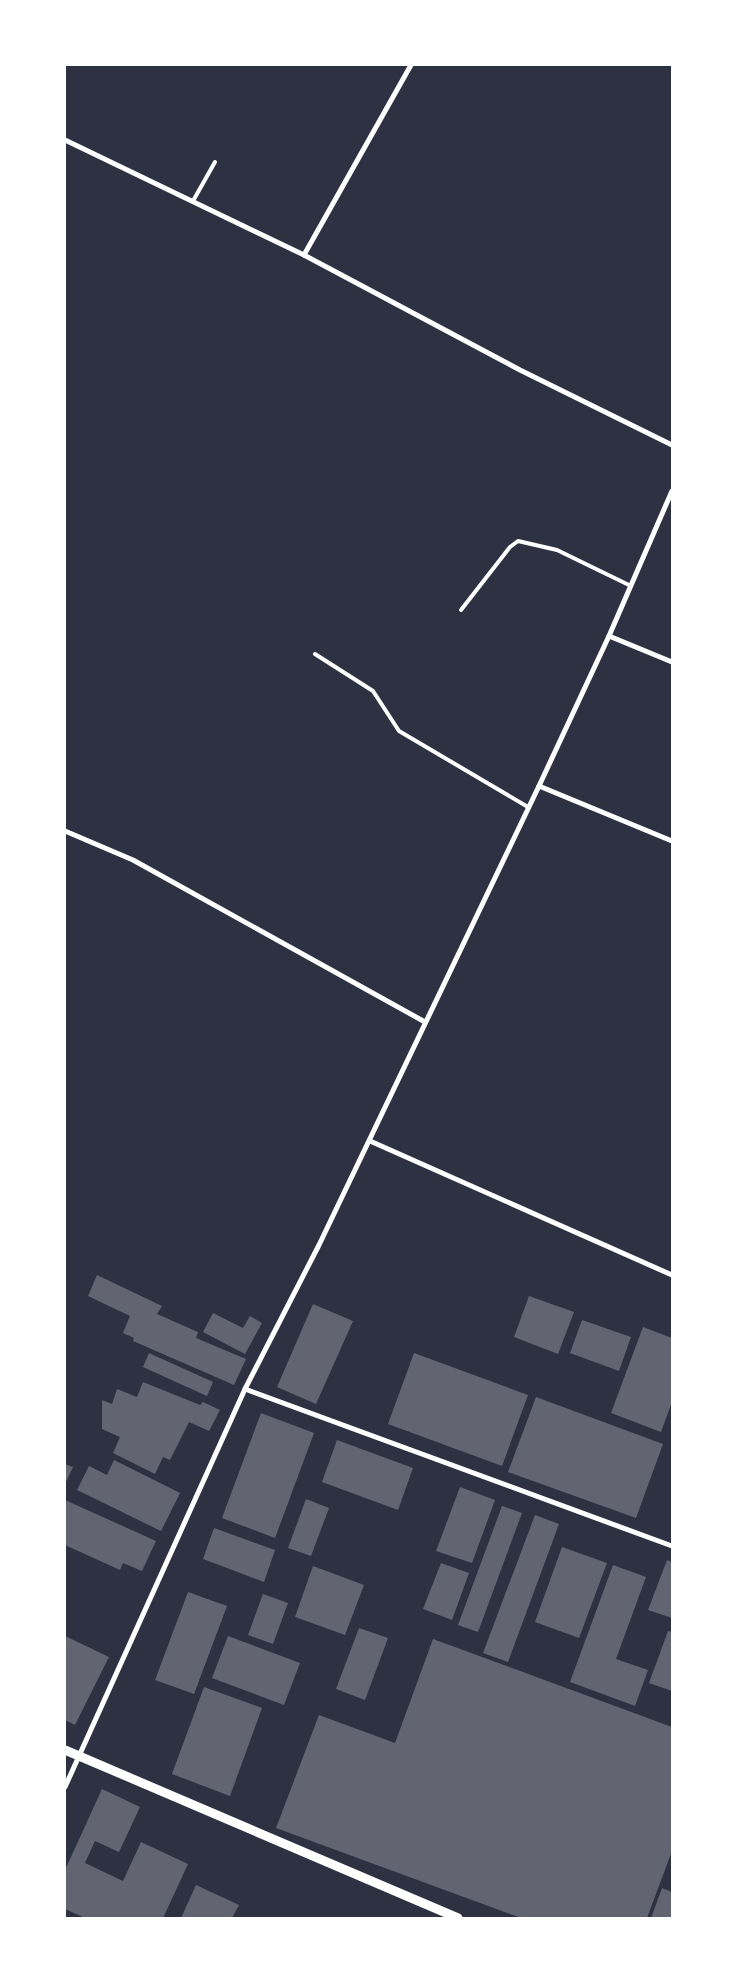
<svg xmlns="http://www.w3.org/2000/svg" width="737" height="1983" viewBox="0 0 737 1983" font-family="'IBM Plex Sans',sans-serif">
	<style>
		.building { fill: #626471 }
		.lines { fill: none; stroke-linecap: round; stroke-linejoin: round }
		.service { stroke: #fff; stroke-width: 4 }
		.minor { stroke: #fff; stroke-width: 5 }
		.tertiary { stroke: #fff; stroke-width: 9 }
	</style>
	<rect width="100%" height="100%" fill="#2d3142"/>
	<g class="building">
		<path d="M97,1275L162,1306L157,1314L198,1332L196,1338L246,1359L234,1385L133,1341L134,1338L123,1333L130,1316L88,1296Z"/>
		<path d="M529,1296L574,1312L558,1354L514,1337Z"/>
		<path d="M313,1304L353,1321L316,1404L277,1387Z"/>
		<path d="M213,1313L243,1328L250,1316L262,1323L245,1354L203,1332Z"/>
		<path d="M582,1320L631,1337L619,1371L570,1353Z"/>
		<path d="M643,1327L672,1338V1402L661,1432L611,1413Z"/>
		<path d="M149,1353L213,1382L207,1396L143,1367Z"/>
		<path d="M414,1353L528,1395L502,1466L388,1424Z"/>
		<path d="M143,1382L200,1405L203,1402L220,1410L209,1431L189,1422L170,1460L163,1457L155,1474L113,1453L120,1437L102,1429V1400L112,1404L117,1389L137,1397Z"/>
		<path d="M536,1397L663,1444L636,1518L508,1472Z"/>
		<path d="M261,1413L314,1433L275,1538L222,1518Z"/>
		<path d="M337,1440L413,1468L398,1510L322,1482Z"/>
		<path d="M114,1460L180,1493L161,1531L77,1490L89,1466L107,1475Z"/>
		<path d="M65,1464L73,1467L65,1484Z"/>
		<path d="M460,1487L495,1500L472,1563L436,1551Z"/>
		<path d="M306,1499L329,1508L311,1556L288,1548Z"/>
		<path d="M65,1500L156,1541L142,1571L123,1563L120,1570L65,1545Z"/>
		<path d="M502,1506L522,1513L478,1632L458,1625Z"/>
		<path d="M535,1515L559,1524L508,1662L483,1653Z"/>
		<path d="M214,1528L275,1550L264,1582L203,1559Z"/>
		<path d="M562,1547L607,1563L579,1638L535,1622Z"/>
		<path d="M667,1560L672,1562V1618L648,1610Z"/>
		<path d="M441,1563L469,1573L452,1620L423,1609Z"/>
		<path d="M613,1565L646,1577L616,1659L648,1670L635,1706L570,1682Z"/>
		<path d="M313,1566L364,1585L345,1635L295,1617Z"/>
		<path d="M188,1592L227,1606L194,1694L155,1680Z"/>
		<path d="M263,1594L288,1603L273,1644L248,1635Z"/>
		<path d="M359,1628L388,1638L365,1700L336,1689Z"/>
		<path d="M668,1631L672,1632V1691L649,1683Z"/>
		<path d="M65,1636L109,1657L75,1725L65,1720Z"/>
		<path d="M228,1636L300,1663L284,1705L212,1678Z"/>
		<path d="M433,1639L672,1727V1851L647,1918H521L276,1828L319,1715L395,1743Z"/>
		<path d="M204,1687L262,1708L230,1796L172,1774Z"/>
		<path d="M102,1789L140,1807L119,1852L95,1841L85,1863L123,1881L141,1842L188,1864L163,1918H85L65,1909V1870Z"/>
		<path d="M196,1885L239,1905L232,1918H181Z"/>
		<path d="M662,1888L672,1892V1918H651Z"/>
	</g>
	<g class="lines">
		<g class="service">
			<path d="M193,201L215,162"/>
			<path d="M461,610L510,547L518,541L557,550L631,586"/>
			<path d="M315,654L373,691L399,731L528,807"/>
		</g>
		<g class="minor">
			<path d="M65,140L304,255L520,370L672,445"/>
			<path d="M304,255L411,65"/>
			<path d="M609,636L672,662"/>
			<path d="M539,786L672,841"/>
			<path d="M65,831L133,860L425,1022"/>
			<path d="M370,1141L672,1275"/>
			<path d="M245,1389L672,1546"/>
			<path d="M65,1787L245,1389L319,1245L539,786L609,636L672,491"/>
		</g>
		<path class="tertiary" d="M65,1750L458,1918"/>
	</g>
	<rect width="737" height="1983" fill="none" stroke="#ffffff" stroke-width="132"/>
</svg>
